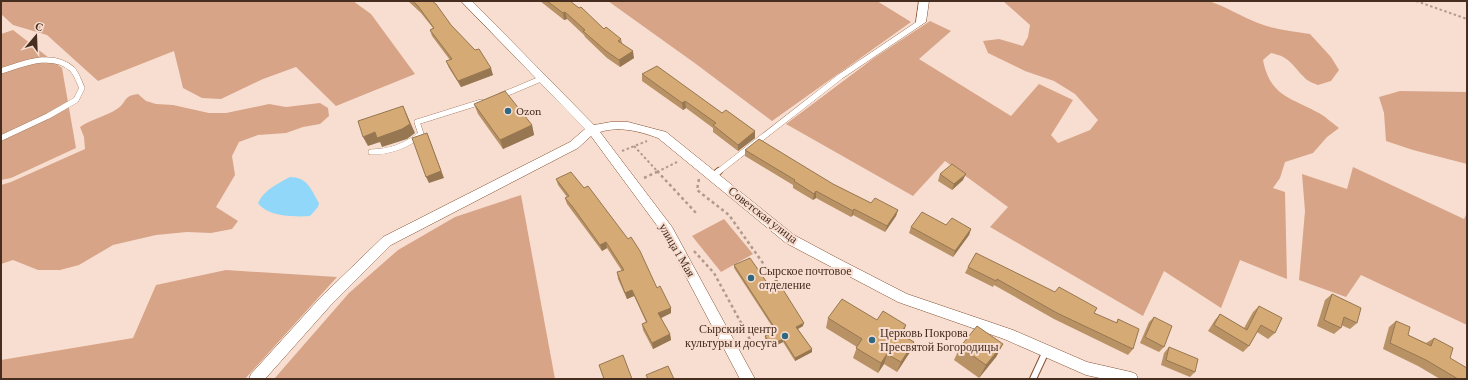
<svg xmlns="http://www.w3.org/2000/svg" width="1468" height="380" viewBox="0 0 1468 380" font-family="'Crimson Pro',serif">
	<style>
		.green { fill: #d7a488 }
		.water { fill: #91d7fa }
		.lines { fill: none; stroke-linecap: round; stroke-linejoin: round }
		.lane-far1-casing { stroke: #854f2e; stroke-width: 6 }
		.lane-casing { stroke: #854f2e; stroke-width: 8 }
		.street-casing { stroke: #854f2e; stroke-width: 1 }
		.path-far1 { stroke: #b2998b; stroke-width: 2; stroke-dasharray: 2.5 2.5; stroke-linecap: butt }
		.path { stroke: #b2998b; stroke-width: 2.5; stroke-dasharray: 3 3; stroke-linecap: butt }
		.lane-far1 { stroke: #fff; stroke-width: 5.5 }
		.lane { stroke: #fff; stroke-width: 6 }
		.street { fill: #fff; fill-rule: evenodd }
		.wall { fill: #b89265 }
		.shaded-wall { fill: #967752 }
		.building { fill: #d6aa75; stroke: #967752 }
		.poi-dot { fill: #306882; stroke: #f8ded0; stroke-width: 1.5 }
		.labels { text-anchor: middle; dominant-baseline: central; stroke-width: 4; stroke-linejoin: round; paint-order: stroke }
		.poi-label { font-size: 12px; fill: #452d1f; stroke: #f8ded0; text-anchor: start }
		.street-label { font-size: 12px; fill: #452d1f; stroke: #f8ded0 }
	</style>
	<rect width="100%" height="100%" fill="#f8ded0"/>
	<g class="green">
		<path d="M1,1H353L371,14L415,74L336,106L296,67L263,79L221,99L202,98L183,88L174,51L98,81L47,35L13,25L1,14Z"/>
		<path d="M608,1H877L911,22L772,121L696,64Z"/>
		<path d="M1003,1H1209C1227,7 1240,16 1258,23C1275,30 1292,31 1310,34L1331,57L1339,70L1331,81L1318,85C1313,83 1307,81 1304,77C1291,64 1290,57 1271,53L1263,60C1270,96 1290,97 1319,113C1326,117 1332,123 1339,128L1327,137L1313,153L1285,162L1280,178L1273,188L1285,192L1287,279L1240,260L1221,308L1164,271L1143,316L990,227L1008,207L945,161L913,196L786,124L874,58L930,21L951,31L919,59L1011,116L1039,84L1073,100L1051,135L1058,143L1090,130L1098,120L1075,94L1054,81L1025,71L988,53L983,41L999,39L1023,46L1028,37L1030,25Z"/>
		<path d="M13,30L62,68L76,148L11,178L1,180V34Z"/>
		<path d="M1400,91L1467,92V164L1413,150L1386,141L1384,113L1379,97Z"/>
		<path d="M138,94L146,101L156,104L173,105L209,113H226L269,104L286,107L320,103L328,108L329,116L320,124L303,127L286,133L258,135L239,142L232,156L235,175L216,207L238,221L232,229L211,233L187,232L156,235L113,245L79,265L60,270H38L13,260L1,264V185L11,182L85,149L84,137L80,127C91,119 105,117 117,109C127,103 122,96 138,94Z"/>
		<path d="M1353,167L1464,219L1467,213V325L1361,275L1346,297L1299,280L1305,211L1302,174L1347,189Z"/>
		<path d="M521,195L555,379H274L349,293L398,250L455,217Z"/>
		<path d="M724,219L753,254L721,272L692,236Z"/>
		<path d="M226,270L337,277L245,379H1V360L133,338L156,285Z"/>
	</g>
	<path class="water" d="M290,177C307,177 311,189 319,203L318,207L310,216C294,217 268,217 258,203C264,190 277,184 290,177Z"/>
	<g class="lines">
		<defs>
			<g id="lane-far1">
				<path d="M1,71C23,64 52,51 72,69C77,74 79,82 82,88L76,100L48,116L1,138"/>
				<path d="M500,96L543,78"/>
				<path d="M371,152C390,152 406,146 421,134L417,122L481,102"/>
				<path d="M718,172L841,76L921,22"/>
			</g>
			<g id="lane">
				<path d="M713,176L719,171"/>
				<path d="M1033,379L1046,351"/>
			</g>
			<g id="street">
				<path d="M461,1H472L594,125L611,122H628L666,132L794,235L837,258L907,294L1013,330L1087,362L1131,372L1136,374L1138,379H1104L1086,375L1004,339L898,302L786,243L658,138C639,131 619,126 600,132L672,227L755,379H740L664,235L591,136L578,148L391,245L330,306L265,379H249L251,374L320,298L383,237L570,142L585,129Z"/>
				<path d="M919,1H929L926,22L921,25L916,22Z"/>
			</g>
		</defs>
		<use href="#lane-far1" class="lane-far1-casing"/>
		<use href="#lane" class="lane-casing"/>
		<use href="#street" class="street-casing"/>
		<g class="path-far1">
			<path d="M1416,1L1467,19"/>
			<path d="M634,146L658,172"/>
			<path d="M622,151L647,141"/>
			<path d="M657,172L677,162"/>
		</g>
		<g class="path">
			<path d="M657,171L697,214"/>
			<path d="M644,178L659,171"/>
			<path d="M699,179L697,190L729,215L772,276"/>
			<path d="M694,251L714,273L753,345"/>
		</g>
		<use href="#lane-far1" class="lane-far1"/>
		<use href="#lane" class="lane"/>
		<use href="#street" class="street"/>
	</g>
	<g class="wall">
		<path d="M408,1H432L451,25L493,75L461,87L449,68L446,61L450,60L432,36L430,30L433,28L421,13Z"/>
		<path d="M540,1H570L604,29L621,39L622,43L634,58L620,67L607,58L585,37L584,35L567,19L564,20Z"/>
		<path d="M642,74L722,113L755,131V138L738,151L713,132V128L686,108L683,110L642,81Z"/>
		<path d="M474,104L532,125L534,135L503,149L478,114Z"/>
		<path d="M745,150L833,184L871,203L898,210L896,216L885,232L853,215L851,217L816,198L813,200L793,188V185L745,156Z"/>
		<path d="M940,174L963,180L952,190L938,181Z"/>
		<path d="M556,179L657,288L671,308V313L661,318L670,334L671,340L653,349L643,330L642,324L646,322L634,296L627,299L618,279L617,272L622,271L607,248L602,251L567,204L565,198L567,197L558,185Z"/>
		<path d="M946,225L971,229L969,235L953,257L909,233L911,227Z"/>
		<path d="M734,265L768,284L803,326L798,329L812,349V352L795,361L783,342L771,348L765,339V336L775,331L734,268Z"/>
		<path d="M968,267L1094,313L1116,323L1118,319L1133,349L1128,355L1054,319L994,285L993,287L965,273Z"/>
		<path d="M1332,294L1357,323L1350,329L1341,325V328L1334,334L1317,326L1325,300Z"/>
		<path d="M1259,306L1275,333L1268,339L1257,332L1249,346L1243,352L1208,331L1215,320L1220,314L1244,328L1253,312Z"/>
		<path d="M1154,317L1164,347L1159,352L1140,343L1149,322Z"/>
		<path d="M828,318L903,335L914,342L910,352L897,372L884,364L878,373L853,358L857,347L826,328Z"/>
		<path d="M1396,321L1408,335L1426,343L1434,338L1467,379H1440L1418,366L1383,349L1389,327Z"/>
		<path d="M1003,344L996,357L979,378L954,360L960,347Z"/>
		<path d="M1169,347L1195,372L1190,377L1161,365L1164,353Z"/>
	</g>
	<g class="shaded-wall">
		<path d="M565,12L567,19L564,20L563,13Z"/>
		<path d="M633,51L634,58L620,67L619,60Z"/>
		<path d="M491,68L493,75L461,87L458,81Z"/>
		<path d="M685,101L686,108L683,110L682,103Z"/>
		<path d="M403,106L415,133L407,139L382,147L380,142L368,146L363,137L375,132Z"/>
		<path d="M532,125L534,135L503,149L500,140Z"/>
		<path d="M755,131V138L738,151V145Z"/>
		<path d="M427,133L444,178L429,183L426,177Z"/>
		<path d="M966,174L963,180L952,190L954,184Z"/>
		<path d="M816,191V198L813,200L814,194Z"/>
		<path d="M854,209L853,215L851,217L853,211Z"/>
		<path d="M898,210L896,216L885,232L887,226Z"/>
		<path d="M971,229L969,235L953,257L955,251Z"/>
		<path d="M606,242L607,248L602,251L600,245Z"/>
		<path d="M632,290L634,296L627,299L625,293Z"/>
		<path d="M671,308V313L659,319L658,313Z"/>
		<path d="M804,323L803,326L796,330V327Z"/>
		<path d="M906,325L903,335L900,334Z"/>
		<path d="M670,334L671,340L653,349L652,343Z"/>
		<path d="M783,339V342L771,348V345Z"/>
		<path d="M914,342L910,352L897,372L901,362Z"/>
		<path d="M1003,344L996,357L979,378L986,365Z"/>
		<path d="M812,349V352L795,361V358Z"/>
		<path d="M887,354L884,364L878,373L881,363Z"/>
	</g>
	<g class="building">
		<path d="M413,1H432L436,4L451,25L475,50L479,49L491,68L458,81L446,61L452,59L430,30L434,28L418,6Z"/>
		<path d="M547,1H570L579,8L581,7L604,29L606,27L621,39L618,41L633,51L619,60L606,51L583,31L585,30L565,12L563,13Z"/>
		<path d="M657,66L722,113L726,110L755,131L738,145L713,125L716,123L685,101L682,103L642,74Z"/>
		<path d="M505,91L532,125L500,140L474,104Z"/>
		<path d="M403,106L410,124L402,129L377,138L375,132L363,137L358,121Z"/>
		<path d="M427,133L441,171L426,177L412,138Z"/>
		<path d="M759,139L833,184L871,203L875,198L898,210L887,226L854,209L853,211L816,191L814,194L794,181L795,180L745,150Z"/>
		<path d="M952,164L966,174L954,184L940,174Z"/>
		<path d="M571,172L584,188L588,186L628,239L631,237L640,251L657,288L660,286L671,308L658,313L670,334L652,343L642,324L647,322L632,290L625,293L617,272L624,270L606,242L600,245L572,206L565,198L569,196L556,179Z"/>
		<path d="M922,212L946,225L952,218L971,229L955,251L911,227Z"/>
		<path d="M976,253L1055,292L1059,287L1097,308L1094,313L1117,323L1118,319L1139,329L1133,349L1057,313L997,279L996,281L968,267Z"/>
		<path d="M750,258L768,284L777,280L804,323L796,327L812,349L795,358L783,339L771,345L765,336L776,330L734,265Z"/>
		<path d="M1332,294L1361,308L1357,323L1344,317L1341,328L1324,320Z"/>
		<path d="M842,299L877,320L883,311L906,325L900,334L914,342L901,362L887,354L881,363L856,348L862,339L828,318Z"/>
		<path d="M1259,306L1282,318L1275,333L1261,325L1249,346L1214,325L1220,314L1247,330Z"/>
		<path d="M1154,317L1172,326L1164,347L1145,337Z"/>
		<path d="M1396,321L1410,327L1408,335L1431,346L1434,338L1453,348L1450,358L1467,368V379H1458L1426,360L1390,343Z"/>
		<path d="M977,326L1003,344L986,365L960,347Z"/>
		<path d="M1169,347L1198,359L1195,372L1166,360Z"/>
		<path d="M623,355L632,379H604L599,365Z"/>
		<path d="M668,366L674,379H648L646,375Z"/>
	</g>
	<g class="poi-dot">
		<circle cx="508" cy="111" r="4"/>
		<circle cx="751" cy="278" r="4"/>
		<circle cx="785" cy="336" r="4"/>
		<circle cx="872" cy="340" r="4"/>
	</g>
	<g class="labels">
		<g class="poi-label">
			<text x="516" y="111">Ozon</text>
			<text x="759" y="271">Сырское почтовое<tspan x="759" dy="14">отделение</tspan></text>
			<text x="777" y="329" text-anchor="end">Сырский центр<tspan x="777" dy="14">культуры и досуга</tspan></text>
			<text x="880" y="333">Церковь Покрова<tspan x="880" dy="14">Пресвятой Богородицы</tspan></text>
		</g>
		<g class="street-label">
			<text transform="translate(763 215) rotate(38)">Советская улица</text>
			<text transform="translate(677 250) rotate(60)">улица 1 Мая</text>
		</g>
	</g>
	<rect width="1468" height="380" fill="none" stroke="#452d1f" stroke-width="4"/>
	<g transform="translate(36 36) rotate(19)" stroke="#f8ded0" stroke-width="3" paint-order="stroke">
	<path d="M0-3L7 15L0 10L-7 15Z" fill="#452d1f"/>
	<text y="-6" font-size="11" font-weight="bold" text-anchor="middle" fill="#452d1f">С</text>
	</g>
</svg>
